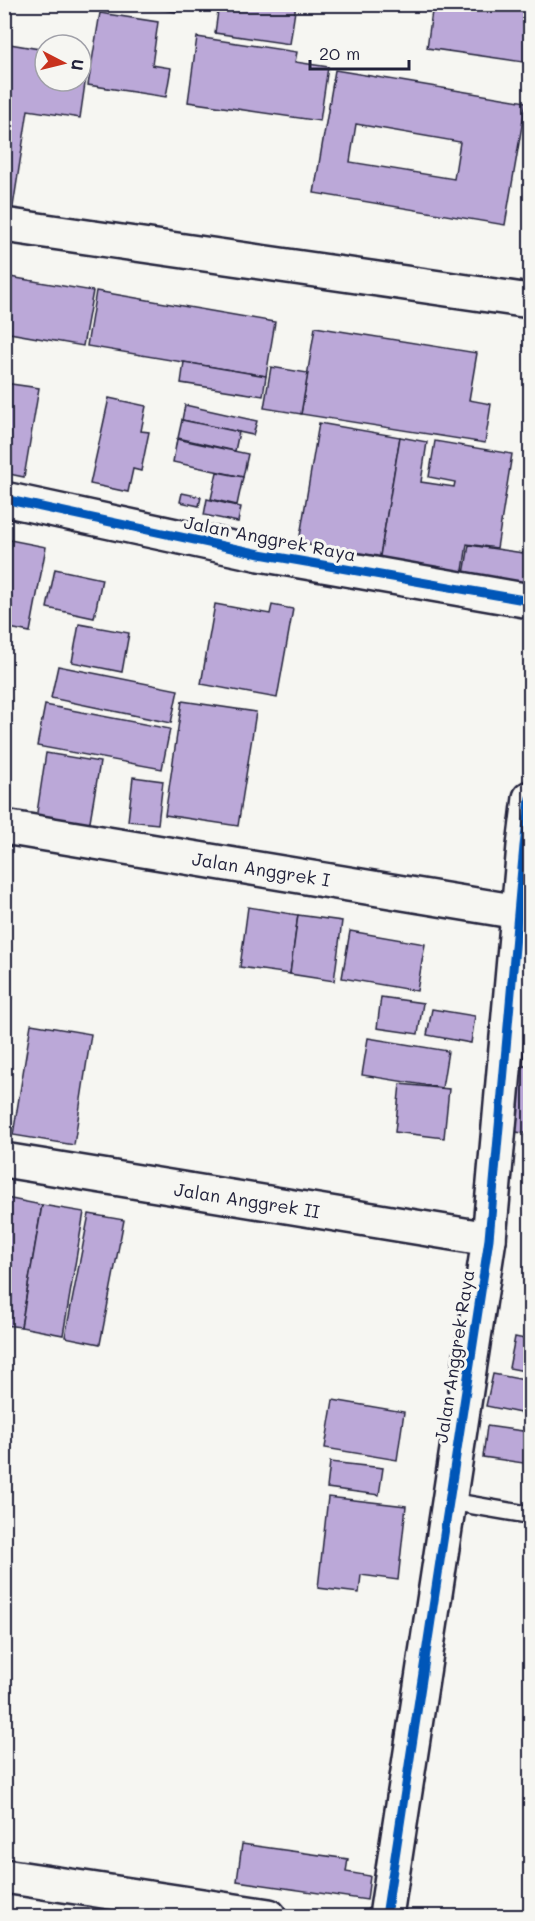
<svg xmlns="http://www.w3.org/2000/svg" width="535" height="1921" viewBox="0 0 535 1921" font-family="Mali,sans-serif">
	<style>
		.building { fill: #bba8d8; stroke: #22223b; stroke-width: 1.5; fill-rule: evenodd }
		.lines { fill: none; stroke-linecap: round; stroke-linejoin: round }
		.lane-casing { stroke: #22223b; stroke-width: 21 }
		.street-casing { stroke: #22223b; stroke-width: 38 }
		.lane { stroke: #f6f6f2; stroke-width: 16 }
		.street { stroke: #f6f6f2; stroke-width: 33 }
		.cycleway-casing { stroke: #f6f6f2; stroke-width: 13 }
		.cycleway { stroke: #0057b8; stroke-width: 9 }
		.labels { text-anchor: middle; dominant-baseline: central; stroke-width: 6; stroke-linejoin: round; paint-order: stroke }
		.street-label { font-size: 18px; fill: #22223b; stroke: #f6f6f2 }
	</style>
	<rect width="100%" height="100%" fill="#f6f6f2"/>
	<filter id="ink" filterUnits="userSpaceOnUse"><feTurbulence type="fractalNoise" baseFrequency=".0167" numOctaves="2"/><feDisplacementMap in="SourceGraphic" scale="12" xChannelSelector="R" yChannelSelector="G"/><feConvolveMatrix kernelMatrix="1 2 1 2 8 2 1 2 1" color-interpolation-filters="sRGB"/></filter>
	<g filter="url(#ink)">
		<g class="building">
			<path d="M124,4H178L176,12Z"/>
			<path d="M219,4H296L290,44L215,33Z"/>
			<path d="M433,4H530V63L427,48Z"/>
			<path d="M100,13L158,22L152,65L171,68L166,97L88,85Z"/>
			<path d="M197,37L297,52L295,62L328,67L320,121L188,102Z"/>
			<path d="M4,43L45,50V81H81V55L89,56L80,118L28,110L12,213L4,211Z"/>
			<path d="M335,70L526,102L505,225L314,193ZM356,124L460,142L454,179L350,162Z"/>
			<path d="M4,276L93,291L83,346L4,332Z"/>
			<path d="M96,291L275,322L266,376L87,346Z"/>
			<path d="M315,327L477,353L469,400L491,404L485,443L301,414Z"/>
			<path d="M184,362L266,376L263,396L181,383Z"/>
			<path d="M271,367L308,373L301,414L264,408Z"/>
			<path d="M4,383L39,388L24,477L4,473Z"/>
			<path d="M109,398L146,406L141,431L149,432L141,471L133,469L128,492L90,484Z"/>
			<path d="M185,405L257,421L253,435L182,420Z"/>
			<path d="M182,420L239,432L235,451L178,438Z"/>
			<path d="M319,423L400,437L378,568L297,554Z"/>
			<path d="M400,437L427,442L421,482L454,487L455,482L429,477L435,441L512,454L497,548L467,544L462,577L378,568Z"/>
			<path d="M177,439L248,454L243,477L173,462Z"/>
			<path d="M217,472L243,477L237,505L211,499Z"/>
			<path d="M182,493L201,497L199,506L180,502Z"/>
			<path d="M207,499L241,507L238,522L204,515Z"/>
			<path d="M5,539L46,547L30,632L4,627Z"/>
			<path d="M469,545L530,554V584L464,574Z"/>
			<path d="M55,569L102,579L94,618L47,608Z"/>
			<path d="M215,604L270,614L272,605L293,609L277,698L201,684Z"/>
			<path d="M79,624L129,633L122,672L72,662Z"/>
			<path d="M58,666L178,690L171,723L51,698Z"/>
			<path d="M182,701L256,712L238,826L165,815Z"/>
			<path d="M45,705L170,729L162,769L37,746Z"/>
			<path d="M46,753L100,762L89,827L36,819Z"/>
			<path d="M133,777L163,781L158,824L128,821Z"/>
			<path d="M248,907L298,915L290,974L240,967Z"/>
			<path d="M298,915L342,921L334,981L290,974Z"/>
			<path d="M350,931L425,944L417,991L342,978Z"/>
			<path d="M4,991L12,992L5,1075H4Z"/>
			<path d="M381,997L423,1003L418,1034L377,1028Z"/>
			<path d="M432,1009L475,1016L471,1043L427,1035Z"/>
			<path d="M31,1024L91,1034L74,1145L13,1135Z"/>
			<path d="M368,1038L448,1051L442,1088L362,1075Z"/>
			<path d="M519,1065L530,1067V1134L509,1131Z"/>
			<path d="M400,1084L449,1089L444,1138L395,1132Z"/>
			<path d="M6,1198L42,1205L21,1327L4,1325Z"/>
			<path d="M42,1205L84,1212L63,1335L21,1327Z"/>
			<path d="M89,1214L124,1220L100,1344L65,1337Z"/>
			<path d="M515,1337L530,1340V1372L509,1368Z"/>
			<path d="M493,1374L530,1381V1415L486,1406Z"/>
			<path d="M333,1400L404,1412L397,1460L325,1448Z"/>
			<path d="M487,1426L530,1432V1464L483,1457Z"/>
			<path d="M330,1462L383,1468L379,1495L327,1488Z"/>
			<path d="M328,1497L406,1506L398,1580L361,1575L359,1593L318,1588Z"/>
			<path d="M242,1844L348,1859L346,1872L370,1876L367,1900L237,1881Z"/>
		</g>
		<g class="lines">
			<defs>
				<path id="lane" d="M448,1501L530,1515"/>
				<g id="street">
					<path d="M4,225L530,301"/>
					<path d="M4,499L260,554L530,601"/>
					<path d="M4,827L518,912"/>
					<path d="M4,1160L489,1239"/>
					<path d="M4,1876L269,1916"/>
					<path d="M386,1916L489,1239L524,846L530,798"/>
				</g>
			</defs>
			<use href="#lane" class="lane-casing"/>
			<use href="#street" class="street-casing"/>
			<use href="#lane" class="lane"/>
			<use href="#street" class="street"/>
			<defs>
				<g id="cycleway">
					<path d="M4,499L260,554L530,601"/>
					<path d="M386,1916L489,1239L524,846L530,798"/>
				</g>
			</defs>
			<use href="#cycleway" class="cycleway-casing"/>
			<use href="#cycleway" class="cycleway"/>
		</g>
	</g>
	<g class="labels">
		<g class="street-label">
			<text transform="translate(270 538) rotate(11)">Jalan Anggrek Raya</text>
			<text transform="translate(261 869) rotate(9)">Jalan Anggrek I</text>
			<text transform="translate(247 1200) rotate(9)">Jalan Anggrek II</text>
			<text transform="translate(454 1356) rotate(-81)">Jalan Anggrek Raya</text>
		</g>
	</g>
	<rect width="535" height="1921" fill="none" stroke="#f6f6f2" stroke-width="24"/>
	<rect x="12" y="12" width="511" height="1897" fill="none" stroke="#22223b" stroke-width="2" filter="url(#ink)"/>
	<g transform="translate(63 63) rotate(97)"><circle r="28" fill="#f6f6f2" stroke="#a1a1a9" stroke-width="1.5"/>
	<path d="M0-4.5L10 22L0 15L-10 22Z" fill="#c8321e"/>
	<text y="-9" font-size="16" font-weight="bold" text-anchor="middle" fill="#22223b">U</text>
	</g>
	<path d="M310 60v9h99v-9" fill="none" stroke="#22223b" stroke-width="3"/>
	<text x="319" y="60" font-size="18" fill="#22223b" stroke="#f6f6f2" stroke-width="4.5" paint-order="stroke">20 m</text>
</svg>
